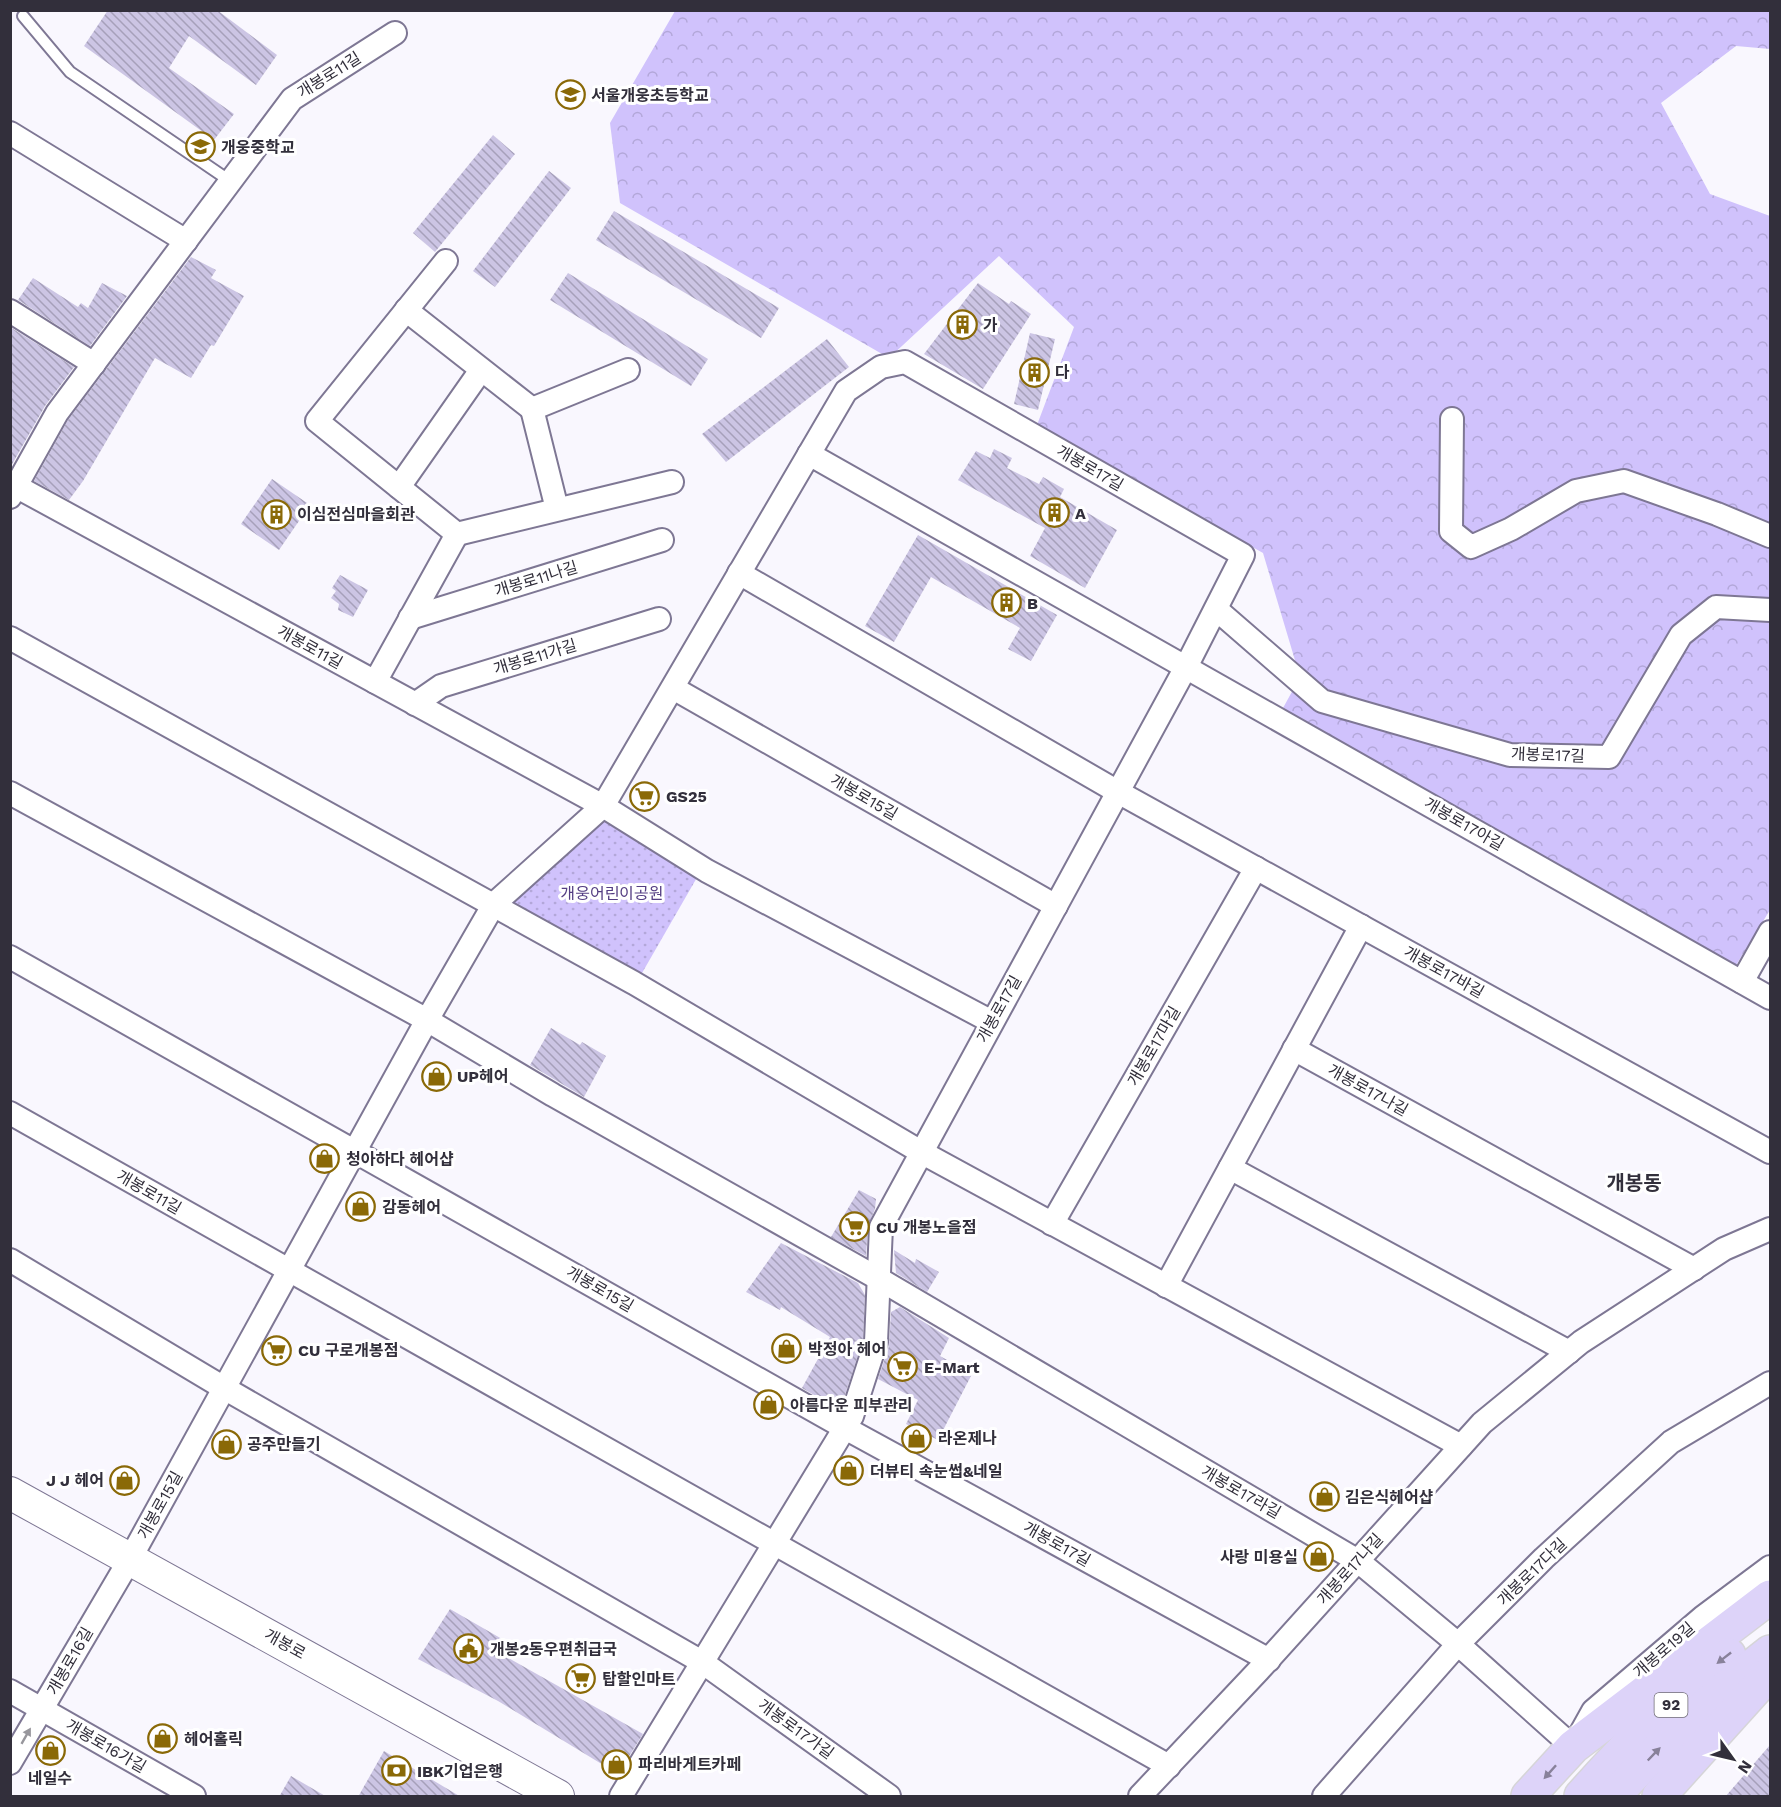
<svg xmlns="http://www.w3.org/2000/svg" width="1781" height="1807" viewBox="0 0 1781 1807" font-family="'Work Sans','Noto Sans KR',sans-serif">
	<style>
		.green { fill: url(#green-dots) }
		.forest { fill: url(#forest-crowns) }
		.building { fill: url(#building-back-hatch) }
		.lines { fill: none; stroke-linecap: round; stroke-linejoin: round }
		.service-casing { stroke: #7e7794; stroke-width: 14 }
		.minor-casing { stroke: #7e7794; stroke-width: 26 }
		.secondary-casing { stroke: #7e7794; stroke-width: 34 }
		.primary-casing { stroke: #d6d5d8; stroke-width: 36 }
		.service { stroke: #fff; stroke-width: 10 }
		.minor { stroke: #fff; stroke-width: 22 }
		.secondary { stroke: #fff; stroke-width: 32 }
		.primary { stroke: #ddd3f9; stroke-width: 33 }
		.oneway { fill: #88819a }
		.oneway2 { fill: #98979d }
		.labels { text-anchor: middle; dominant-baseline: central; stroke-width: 6; stroke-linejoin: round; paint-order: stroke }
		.shield { fill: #fff; stroke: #706d76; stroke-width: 1.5 }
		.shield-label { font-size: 15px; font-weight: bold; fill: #322f3b }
		.street-label { font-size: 16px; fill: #322f3b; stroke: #fff }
		.poi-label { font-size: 16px; font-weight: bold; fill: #322f3b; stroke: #fff; text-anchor: start }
		.park-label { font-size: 16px; fill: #543e83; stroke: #fff }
		.quarter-label { font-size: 20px; font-weight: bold; fill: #322f3b; stroke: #fff }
	</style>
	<defs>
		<pattern id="green-dots" width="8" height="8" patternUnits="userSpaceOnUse" patternTransform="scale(1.5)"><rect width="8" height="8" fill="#d0c2fc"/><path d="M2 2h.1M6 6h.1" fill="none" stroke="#b3a7d9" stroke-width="1.8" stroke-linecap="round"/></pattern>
		<pattern id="forest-crowns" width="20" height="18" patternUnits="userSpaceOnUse" patternTransform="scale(1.5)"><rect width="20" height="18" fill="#d0c2fc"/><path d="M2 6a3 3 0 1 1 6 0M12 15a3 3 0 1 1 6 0" fill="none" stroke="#b3a7d9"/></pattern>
		<pattern id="building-back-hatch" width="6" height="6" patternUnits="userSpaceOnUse" patternTransform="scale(1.5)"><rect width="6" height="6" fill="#ccc5e4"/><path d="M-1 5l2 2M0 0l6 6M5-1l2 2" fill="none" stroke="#a6a0ba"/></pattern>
	</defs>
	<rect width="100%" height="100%" fill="#f9f7fe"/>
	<path class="green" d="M606,815L699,874L638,980L502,905Z"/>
	<path class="forest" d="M675,11H1770V49L1736,46L1661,103L1710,194L1770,216V910L1730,975L1277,719L1300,677L1263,553L1037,425L1074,327L999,256L889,358L620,203L610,123Z"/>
	<g class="building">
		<path d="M108,10H217L277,55L256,85L189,36L169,68L234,114L214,140L84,46Z"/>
		<path d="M493,135L515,154L435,252L413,233Z"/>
		<path d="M549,171L571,188L495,287L473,271Z"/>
		<path d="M614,211L779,308L761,338L596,240Z"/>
		<path d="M191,257L216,270L211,278L244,296L214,346L211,345L191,378L155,358L83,481L69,500L34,481L68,420Z"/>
		<path d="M568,273L708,359L691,386L550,300Z"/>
		<path d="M33,278L78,307L81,303L88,308L102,283L127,296L90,346L18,300Z"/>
		<path d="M978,283L1009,304L1011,301L1031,314L983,389L924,354Z"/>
		<path d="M10,327L74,367L45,406L10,468Z"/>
		<path d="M1030,333L1055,339L1038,410L1014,404Z"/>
		<path d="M827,339L849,367L726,462L702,434Z"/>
		<path d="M994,449L1012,458L1007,468L1039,484L1043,477L1064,489L1060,497L1117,530L1085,588L1030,556L1045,528L958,480L976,451L990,458Z"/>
		<path d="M272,479L310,505L279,550L241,524Z"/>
		<path d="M918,535L1057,615L1031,661L1008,649L1020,628L931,577L894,642L865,626Z"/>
		<path d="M340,575L368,590L353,617L338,610L339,604L331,598L336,591L332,588Z"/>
		<path d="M551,1028L580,1045L582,1042L606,1056L584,1097L530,1065Z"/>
		<path d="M859,1190L876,1199L875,1209L868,1226L866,1256L831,1237Z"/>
		<path d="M781,1243L858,1283L865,1295L863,1340L840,1410L802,1388L830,1337L781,1307L780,1310L746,1292Z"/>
		<path d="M894,1250L915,1263L916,1259L939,1272L927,1292L896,1273Z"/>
		<path d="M900,1307L949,1338L940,1356L972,1374L938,1440L906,1424L918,1400L878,1379L889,1346L891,1312Z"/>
		<path d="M450,1609L502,1639L496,1651L643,1734L618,1774L498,1701L418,1659Z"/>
		<path d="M1770,1745V1797H1725Z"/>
		<path d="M384,1751L461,1797H358Z"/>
		<path d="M291,1776L327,1797H279Z"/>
	</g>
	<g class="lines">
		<defs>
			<path id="service" d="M23,16L70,72L230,181"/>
			<g id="minor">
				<path d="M10,133L186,241"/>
				<path d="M406,310L532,409"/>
				<path d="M10,311L94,364"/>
				<path d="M532,409L628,370"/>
				<path d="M532,409L557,509"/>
				<path d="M1452,419L1451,531L1471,547L1511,529L1576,491L1624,481L1717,514L1770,536"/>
				<path d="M809,454L1770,998"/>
				<path d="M10,483L603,806L707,871L992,1022"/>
				<path d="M399,487L481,370"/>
				<path d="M10,497L57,413L292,99L395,33"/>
				<path d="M457,534L672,482"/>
				<path d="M739,573L1118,792L1770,1152"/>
				<path d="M1216,609L1322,701L1510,755L1609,757L1681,635L1716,607L1770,610"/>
				<path d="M410,618L662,540"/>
				<path d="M10,638L634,983L921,1152L1461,1446"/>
				<path d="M375,682L457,534L317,421L446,261"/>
				<path d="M673,688L1056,906"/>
				<path d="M415,704L441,686L659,619"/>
				<path d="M10,793L427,1020L553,1095L879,1279L1358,1561L1458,1644L1573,1747L1593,1711L1703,1617L1770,1567"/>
				<path d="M10,957L845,1428L1269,1660"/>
				<path d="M1742,982L1770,932"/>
				<path d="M1294,1049L1694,1269"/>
				<path d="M10,1113L1169,1766"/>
				<path d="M1230,1168L1569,1352"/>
				<path d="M1052,1224L1256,868"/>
				<path d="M10,1260L224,1388L702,1662L889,1796"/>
				<path d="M1166,1286L1361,926"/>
				<path d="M10,1691L194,1796"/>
				<path d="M10,1763L130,1559L427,1020L494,904L603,806L846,391L881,367L905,362L1243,555L1186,667L881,1227L876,1342L852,1416L621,1796"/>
				<path d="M1140,1796L1259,1670L1482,1423L1581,1342L1724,1249L1770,1229"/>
				<path d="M1324,1796L1458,1644L1544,1558L1671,1442L1770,1383"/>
			</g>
			<path id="secondary" d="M10,1493L558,1796"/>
			<g id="primary">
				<path d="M1528,1796L1573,1747L1770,1597"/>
				<path d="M1581,1796C1626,1745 1675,1696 1729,1655"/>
				<path d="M1614,1796C1662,1743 1713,1696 1770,1652"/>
				<path d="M1659,1796L1770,1673"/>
			</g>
		</defs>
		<use href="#service" class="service-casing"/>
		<use href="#minor" class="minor-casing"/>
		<use href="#secondary" class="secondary-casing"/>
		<use href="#primary" class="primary-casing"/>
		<use href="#service" class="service"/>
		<use href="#minor" class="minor"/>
		<use href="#secondary" class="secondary"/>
		<use href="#primary" class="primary"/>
	</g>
	<defs><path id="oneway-solid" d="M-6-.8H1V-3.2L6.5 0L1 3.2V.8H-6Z" transform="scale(1.5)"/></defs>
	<g class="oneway">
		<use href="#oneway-solid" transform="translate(1724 1658) rotate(142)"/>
		<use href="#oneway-solid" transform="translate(1654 1754) rotate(-46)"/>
		<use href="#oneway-solid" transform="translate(1550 1772) rotate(132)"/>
	</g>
	<use class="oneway2" href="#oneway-solid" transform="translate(26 1736) rotate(-60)"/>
	<defs>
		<symbol id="school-ring" viewBox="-11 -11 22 22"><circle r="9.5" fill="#fff" stroke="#8a6907" stroke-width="1.5"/><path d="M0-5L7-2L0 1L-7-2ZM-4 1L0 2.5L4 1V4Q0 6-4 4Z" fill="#8a6907"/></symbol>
		<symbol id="building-ring" viewBox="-11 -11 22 22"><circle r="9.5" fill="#fff" stroke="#8a6907" stroke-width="1.5"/><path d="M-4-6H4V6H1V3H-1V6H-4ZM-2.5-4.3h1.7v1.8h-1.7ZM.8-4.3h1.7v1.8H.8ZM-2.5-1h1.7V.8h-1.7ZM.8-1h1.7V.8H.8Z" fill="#8a6907"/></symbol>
		<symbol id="supermarket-ring" viewBox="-11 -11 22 22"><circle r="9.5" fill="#fff" stroke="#8a6907" stroke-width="1.5"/><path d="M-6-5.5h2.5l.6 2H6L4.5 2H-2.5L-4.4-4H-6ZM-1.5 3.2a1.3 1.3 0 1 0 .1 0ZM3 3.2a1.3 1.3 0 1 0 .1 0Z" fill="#8a6907"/></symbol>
		<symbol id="shop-ring" viewBox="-11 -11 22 22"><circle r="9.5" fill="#fff" stroke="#8a6907" stroke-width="1.5"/><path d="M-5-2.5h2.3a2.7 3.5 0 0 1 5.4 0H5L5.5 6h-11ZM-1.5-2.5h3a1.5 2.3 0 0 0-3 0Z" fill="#8a6907"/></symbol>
		<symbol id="civic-ring" viewBox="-11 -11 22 22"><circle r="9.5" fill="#fff" stroke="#8a6907" stroke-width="1.5"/><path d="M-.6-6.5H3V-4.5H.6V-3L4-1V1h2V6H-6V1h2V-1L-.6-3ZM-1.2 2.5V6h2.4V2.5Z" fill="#8a6907"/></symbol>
		<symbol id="bank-ring" viewBox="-11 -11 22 22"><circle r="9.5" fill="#fff" stroke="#8a6907" stroke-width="1.5"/><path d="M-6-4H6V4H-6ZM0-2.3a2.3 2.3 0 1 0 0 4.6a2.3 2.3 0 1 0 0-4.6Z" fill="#8a6907"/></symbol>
	</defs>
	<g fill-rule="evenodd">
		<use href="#school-ring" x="554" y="78" width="33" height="33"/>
		<use href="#school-ring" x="184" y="130" width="33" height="33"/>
		<use href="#building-ring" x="946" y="308" width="33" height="33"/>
		<use href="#building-ring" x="1018" y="356" width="33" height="33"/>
		<use href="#building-ring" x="1038" y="496" width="33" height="33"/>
		<use href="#building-ring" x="260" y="498" width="33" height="33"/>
		<use href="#building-ring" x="990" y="586" width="33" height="33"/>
		<use href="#supermarket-ring" x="628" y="780" width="33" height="33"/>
		<use href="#shop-ring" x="420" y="1060" width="33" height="33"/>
		<use href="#shop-ring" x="308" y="1142" width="33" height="33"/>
		<use href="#shop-ring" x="344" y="1190" width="33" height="33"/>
		<use href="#supermarket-ring" x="838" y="1210" width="33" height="33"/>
		<use href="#shop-ring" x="770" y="1332" width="33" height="33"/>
		<use href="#supermarket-ring" x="260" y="1334" width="33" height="33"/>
		<use href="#supermarket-ring" x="886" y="1350" width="33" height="33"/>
		<use href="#shop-ring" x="752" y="1388" width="33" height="33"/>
		<use href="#shop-ring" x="900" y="1422" width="33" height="33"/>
		<use href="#shop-ring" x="210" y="1428" width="33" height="33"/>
		<use href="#shop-ring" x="832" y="1454" width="33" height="33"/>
		<use href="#shop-ring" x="108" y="1464" width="33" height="33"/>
		<use href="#shop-ring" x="1308" y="1480" width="33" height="33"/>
		<use href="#shop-ring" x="1302" y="1540" width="33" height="33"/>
		<use href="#civic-ring" x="452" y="1632" width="33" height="33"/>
		<use href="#supermarket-ring" x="564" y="1662" width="33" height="33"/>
		<use href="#shop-ring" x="146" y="1722" width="33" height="33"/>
		<use href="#shop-ring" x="34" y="1734" width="33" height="33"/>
		<use href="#shop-ring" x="600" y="1748" width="33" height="33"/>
		<use href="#bank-ring" x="380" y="1754" width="33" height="33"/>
	</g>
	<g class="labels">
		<rect class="shield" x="1654.5" y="1693" width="33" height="24" rx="4.5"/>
		<g class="shield-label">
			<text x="1671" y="1705">92</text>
		</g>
		<g class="street-label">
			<text transform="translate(329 75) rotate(-32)">개봉로11길</text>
			<text transform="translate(1090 468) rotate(30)">개봉로17길</text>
			<text transform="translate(536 579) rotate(-17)">개봉로11나길</text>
			<text transform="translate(310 647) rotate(29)">개봉로11길</text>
			<text transform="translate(535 657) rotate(-17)">개봉로11가길</text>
			<text transform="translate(1548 755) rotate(2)">개봉로17길</text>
			<text transform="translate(864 797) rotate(30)">개봉로15길</text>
			<text transform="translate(1464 824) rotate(30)">개봉로17아길</text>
			<text transform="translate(1444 972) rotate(29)">개봉로17바길</text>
			<text transform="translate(999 1009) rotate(-61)">개봉로17길</text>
			<text transform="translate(1154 1046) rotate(-60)">개봉로17마길</text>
			<text transform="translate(1368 1090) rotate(29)">개봉로17나길</text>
			<text transform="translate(149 1192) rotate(30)">개봉로11길</text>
			<text transform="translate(600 1289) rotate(30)">개봉로15길</text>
			<text transform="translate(1241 1492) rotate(30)">개봉로17라길</text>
			<text transform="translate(160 1505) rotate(-61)">개봉로15길</text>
			<text transform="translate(1057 1544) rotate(29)">개봉로17길</text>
			<text transform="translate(1350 1569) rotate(-48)">개봉로17나길</text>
			<text transform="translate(1532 1572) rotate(-44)">개봉로17다길</text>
			<text transform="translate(285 1644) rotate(29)">개봉로</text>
			<text transform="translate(1664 1650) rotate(-41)">개봉로19길</text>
			<text transform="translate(70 1661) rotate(-60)">개봉로16길</text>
			<text transform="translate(796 1729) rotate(36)">개봉로17가길</text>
			<text transform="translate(106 1746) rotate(30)">개봉로16가길</text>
		</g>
		<g class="poi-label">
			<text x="591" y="95">서울개웅초등학교</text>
			<text x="221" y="147">개웅중학교</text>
			<text x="983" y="325">가</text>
			<text x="1055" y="372">다</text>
			<text x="1075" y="513">A</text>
			<text x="297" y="514">이심전심마을회관</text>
			<text x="1027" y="603">B</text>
			<text x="666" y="796">GS25</text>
			<text x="457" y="1076">UP헤어</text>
			<text x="346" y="1159">청아하다 헤어샵</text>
			<text x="382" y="1207">감동헤어</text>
			<text x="876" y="1227">CU 개봉노을점</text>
			<text x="808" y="1349">박정아 헤어</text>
			<text x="298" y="1350">CU 구로개봉점</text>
			<text x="924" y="1367">E-Mart</text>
			<text x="790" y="1405">아름다운 피부관리</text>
			<text x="938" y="1438">라온제나</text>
			<text x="247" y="1444">공주만들기</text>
			<text x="870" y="1471">더뷰티 속눈썹&amp;네일</text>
			<text x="104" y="1480" text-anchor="end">J J 헤어</text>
			<text x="1345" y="1497">김은식헤어샵</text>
			<text x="1298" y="1557" text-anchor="end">사랑 미용실</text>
			<text x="490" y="1649">개봉2동우편취급국</text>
			<text x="602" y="1679">탑할인마트</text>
			<text x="184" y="1739">헤어홀릭</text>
			<text x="638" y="1764">파리바게트카페</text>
			<text x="417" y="1771">IBK기업은행</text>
			<text x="50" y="1778" text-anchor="middle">네일수</text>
		</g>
		<g class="park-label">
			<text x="612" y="893">개웅어린이공원</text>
		</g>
		<g class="quarter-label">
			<text x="1634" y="1183">개봉동</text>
		</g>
	</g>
	<rect width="1781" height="1807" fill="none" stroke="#322f3b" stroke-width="24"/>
	<g transform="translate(1733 1759) rotate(124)" stroke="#ffffff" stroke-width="4.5" paint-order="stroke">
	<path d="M0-4.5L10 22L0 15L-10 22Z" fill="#322f3b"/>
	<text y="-9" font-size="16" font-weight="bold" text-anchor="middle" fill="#322f3b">N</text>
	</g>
</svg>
